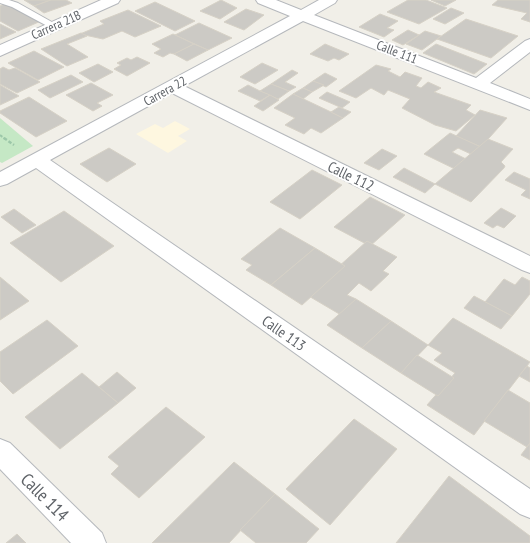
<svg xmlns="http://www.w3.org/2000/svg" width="530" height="543" viewBox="0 0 530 543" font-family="'PT Sans Narrow',sans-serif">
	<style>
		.commercial { fill: #fef7e0 }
		.green { fill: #c5e8c5 }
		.building { fill: #cccac5; stroke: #d6d1c6 }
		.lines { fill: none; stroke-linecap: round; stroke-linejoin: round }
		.service-casing { stroke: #b5b8bc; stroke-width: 2 }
		.minor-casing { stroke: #b5b8bc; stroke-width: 2 }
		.path-far1 { stroke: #9cc7a9; stroke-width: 2; stroke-dasharray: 3 1.5; stroke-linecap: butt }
		.path { stroke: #9cc7a9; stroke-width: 2.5; stroke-dasharray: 3.5 2; stroke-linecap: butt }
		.service { fill: #fff; fill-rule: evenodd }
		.minor { fill: #fff; fill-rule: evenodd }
		.labels { text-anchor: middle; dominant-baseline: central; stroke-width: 4; stroke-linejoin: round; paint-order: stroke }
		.far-street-label { font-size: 13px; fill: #5f6368; stroke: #fff }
		.street-label { font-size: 15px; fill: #5f6368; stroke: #fff }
		.near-street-label { font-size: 18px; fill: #5f6368; stroke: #fff }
	</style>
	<rect width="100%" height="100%" fill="#f1efe8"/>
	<path class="commercial" d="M175,121L190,129L178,136L187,141L168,153L136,134L155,124L163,128Z"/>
	<path class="green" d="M0,118L33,146L2,163L0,162Z"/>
	<g class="building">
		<path d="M24,0H51L34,6Z"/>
		<path d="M51,0H66L72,3L44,13L34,6Z"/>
		<path d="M221,0L237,8L220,19L200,11Z"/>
		<path d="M408,0H426L447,8L419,24L387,12Z"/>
		<path d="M431,0H456L445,6Z"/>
		<path d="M498,0H530V22L521,19L527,13L492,5Z"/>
		<path d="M155,2L195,21L175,31L135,11Z"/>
		<path d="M7,3L41,21L18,31L0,21V6Z"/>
		<path d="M451,8L464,13L445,24L433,19Z"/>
		<path d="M246,9L264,15L244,30L224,22Z"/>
		<path d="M128,10L161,26L135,37L122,31L103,39L80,34L104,24L100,21Z"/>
		<path d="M380,14L398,21L387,28L394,30L384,37L359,27Z"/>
		<path d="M466,19L518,36L491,58L437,39Z"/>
		<path d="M199,23L232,38L208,50L175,35Z"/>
		<path d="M0,24L16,32L0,39Z"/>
		<path d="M408,30L419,35L403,45L392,40Z"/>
		<path d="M425,31L441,36L422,50L406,44Z"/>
		<path d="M81,33L87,36L67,44L88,57L67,66L41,49Z"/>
		<path d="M173,34L194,44L174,54L170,53L163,57L154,53L161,49L152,44Z"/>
		<path d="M194,44L208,50L187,61L174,54Z"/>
		<path d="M325,44L349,54L339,60L334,58L328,61L310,54Z"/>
		<path d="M436,44L487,64L474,74L423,53Z"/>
		<path d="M34,51L64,67L38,80L8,63Z"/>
		<path d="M137,57L150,63L127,76L114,69L121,65L117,63L127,58L131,60Z"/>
		<path d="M262,63L278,70L255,84L240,77Z"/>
		<path d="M98,64L113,72L94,82L79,73Z"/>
		<path d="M376,65L391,69L388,71L400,77L405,72L422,78L416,86L421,88L428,82L441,88L434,92L471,105L466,110L475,115L456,131L435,125L402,108L410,99L388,90L384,95L371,88L356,98L339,91Z"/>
		<path d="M3,67L9,70L15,68L40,82L17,93L0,84V69Z"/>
		<path d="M292,70L298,73L285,82L296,87L289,91L271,84Z"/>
		<path d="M325,73L337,79L326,87L313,81Z"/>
		<path d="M71,75L83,82L50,98L38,90Z"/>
		<path d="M313,81L324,85L312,92L303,88Z"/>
		<path d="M91,83L113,95L97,103L102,106L93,111L66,95Z"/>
		<path d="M271,84L289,91L278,99L260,91Z"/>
		<path d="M0,85L19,96L0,105Z"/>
		<path d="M248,85L260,91L270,95L260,101L238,91Z"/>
		<path d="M303,88L312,92L303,99L293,94Z"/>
		<path d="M327,92L350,102L342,108L319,98Z"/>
		<path d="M293,94L331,112L343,118L321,133L311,128L304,134L285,125L295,118L274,108Z"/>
		<path d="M270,95L279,100L263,111L254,106Z"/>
		<path d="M29,97L67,121L36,137L0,113V111Z"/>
		<path d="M339,107L351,112L343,118L331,112Z"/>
		<path d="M480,110L507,118L481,147L456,136Z"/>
		<path d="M450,133L481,147L473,155L458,148L452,152L468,160L457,170L424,154Z"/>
		<path d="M488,139L513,149L501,162L505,166L504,168L471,202L435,184Z"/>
		<path d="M109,148L136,164L107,182L80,164Z"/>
		<path d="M382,149L397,156L379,170L364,163Z"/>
		<path d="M404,168L435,184L425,193L393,177Z"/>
		<path d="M312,170L342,185L300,219L270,202Z"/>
		<path d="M514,172L530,179V199L521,195L526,190L505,180Z"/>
		<path d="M370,197L405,215L370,246L334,227Z"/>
		<path d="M501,208L516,216L504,228L497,225L493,228L484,223Z"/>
		<path d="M14,209L36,225L22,233L1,217Z"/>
		<path d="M64,211L114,246L61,282L10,243Z"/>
		<path d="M280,228L315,248L271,285L246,270L252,265L241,259Z"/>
		<path d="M367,241L397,257L383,271L389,274L371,291L359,283L347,295L356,299L341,315L307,295Z"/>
		<path d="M315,248L345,266L302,305L271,285Z"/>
		<path d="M0,277L29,301L0,320Z"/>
		<path d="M522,277L530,281V294L512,316L485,302L504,279L515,285Z"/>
		<path d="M474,296L512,316L501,329L464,308Z"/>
		<path d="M356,299L391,321L362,348L327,325Z"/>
		<path d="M453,318L530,362L474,435L427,405L455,373L434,360L442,353L428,345Z"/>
		<path d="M47,320L78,346L13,394L0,381V352Z"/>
		<path d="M391,321L428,345L401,373L362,348Z"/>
		<path d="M417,355L454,378L438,396L401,373Z"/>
		<path d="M527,366L530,368V382L519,376Z"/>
		<path d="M117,372L136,388L118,403L99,387Z"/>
		<path d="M82,373L118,403L60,449L25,417Z"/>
		<path d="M508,390L530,403V443L527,447L484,421Z"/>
		<path d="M166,407L205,437L139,498L111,474L119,466L108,457Z"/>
		<path d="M354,419L397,449L330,525L286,489Z"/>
		<path d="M530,443V460L521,455Z"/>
		<path d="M234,462L275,494L229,543H152Z"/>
		<path d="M449,476L530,536V543H396Z"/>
		<path d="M275,494L319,529L306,543H256L240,530Z"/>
		<path d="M17,534L26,543H6Z"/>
	</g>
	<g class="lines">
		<defs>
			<path id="service" d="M0,0H9L18,3L59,26L54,29L51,28L12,7L0,3Z"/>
			<g id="minor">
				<path d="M101,0H120L118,3L0,56V45Z"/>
				<path d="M256,0H276L301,10L319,0H337L335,3L314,15L476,78L525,41L530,39V52L490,83L530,99V110L303,21L184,86L530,256V273L522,270L172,93L50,160L530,489V518L520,514L36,168L7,184L0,186V172L290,16L258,3Z"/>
				<path d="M0,439L10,443L102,533L106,543H71L0,469Z"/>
			</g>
		</defs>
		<use href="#service" class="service-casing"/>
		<use href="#minor" class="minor-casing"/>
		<path class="path-far1" d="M0,135L5,139"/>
		<path class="path" d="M4,138L14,145"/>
		<use href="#service" class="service"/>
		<use href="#minor" class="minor"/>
	</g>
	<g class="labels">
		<g class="far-street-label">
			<text transform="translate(56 25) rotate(-24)">Carrera 21B</text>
			<text transform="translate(397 52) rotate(21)">Calle 111</text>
			<text transform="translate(165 91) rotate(-29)">Carrera 22</text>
		</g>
		<g class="street-label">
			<text transform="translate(351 176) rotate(26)">Calle 112</text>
			<text transform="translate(284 333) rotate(35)">Calle 113</text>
		</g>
		<g class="near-street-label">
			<text transform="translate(45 497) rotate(45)">Calle 114</text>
		</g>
	</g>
</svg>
